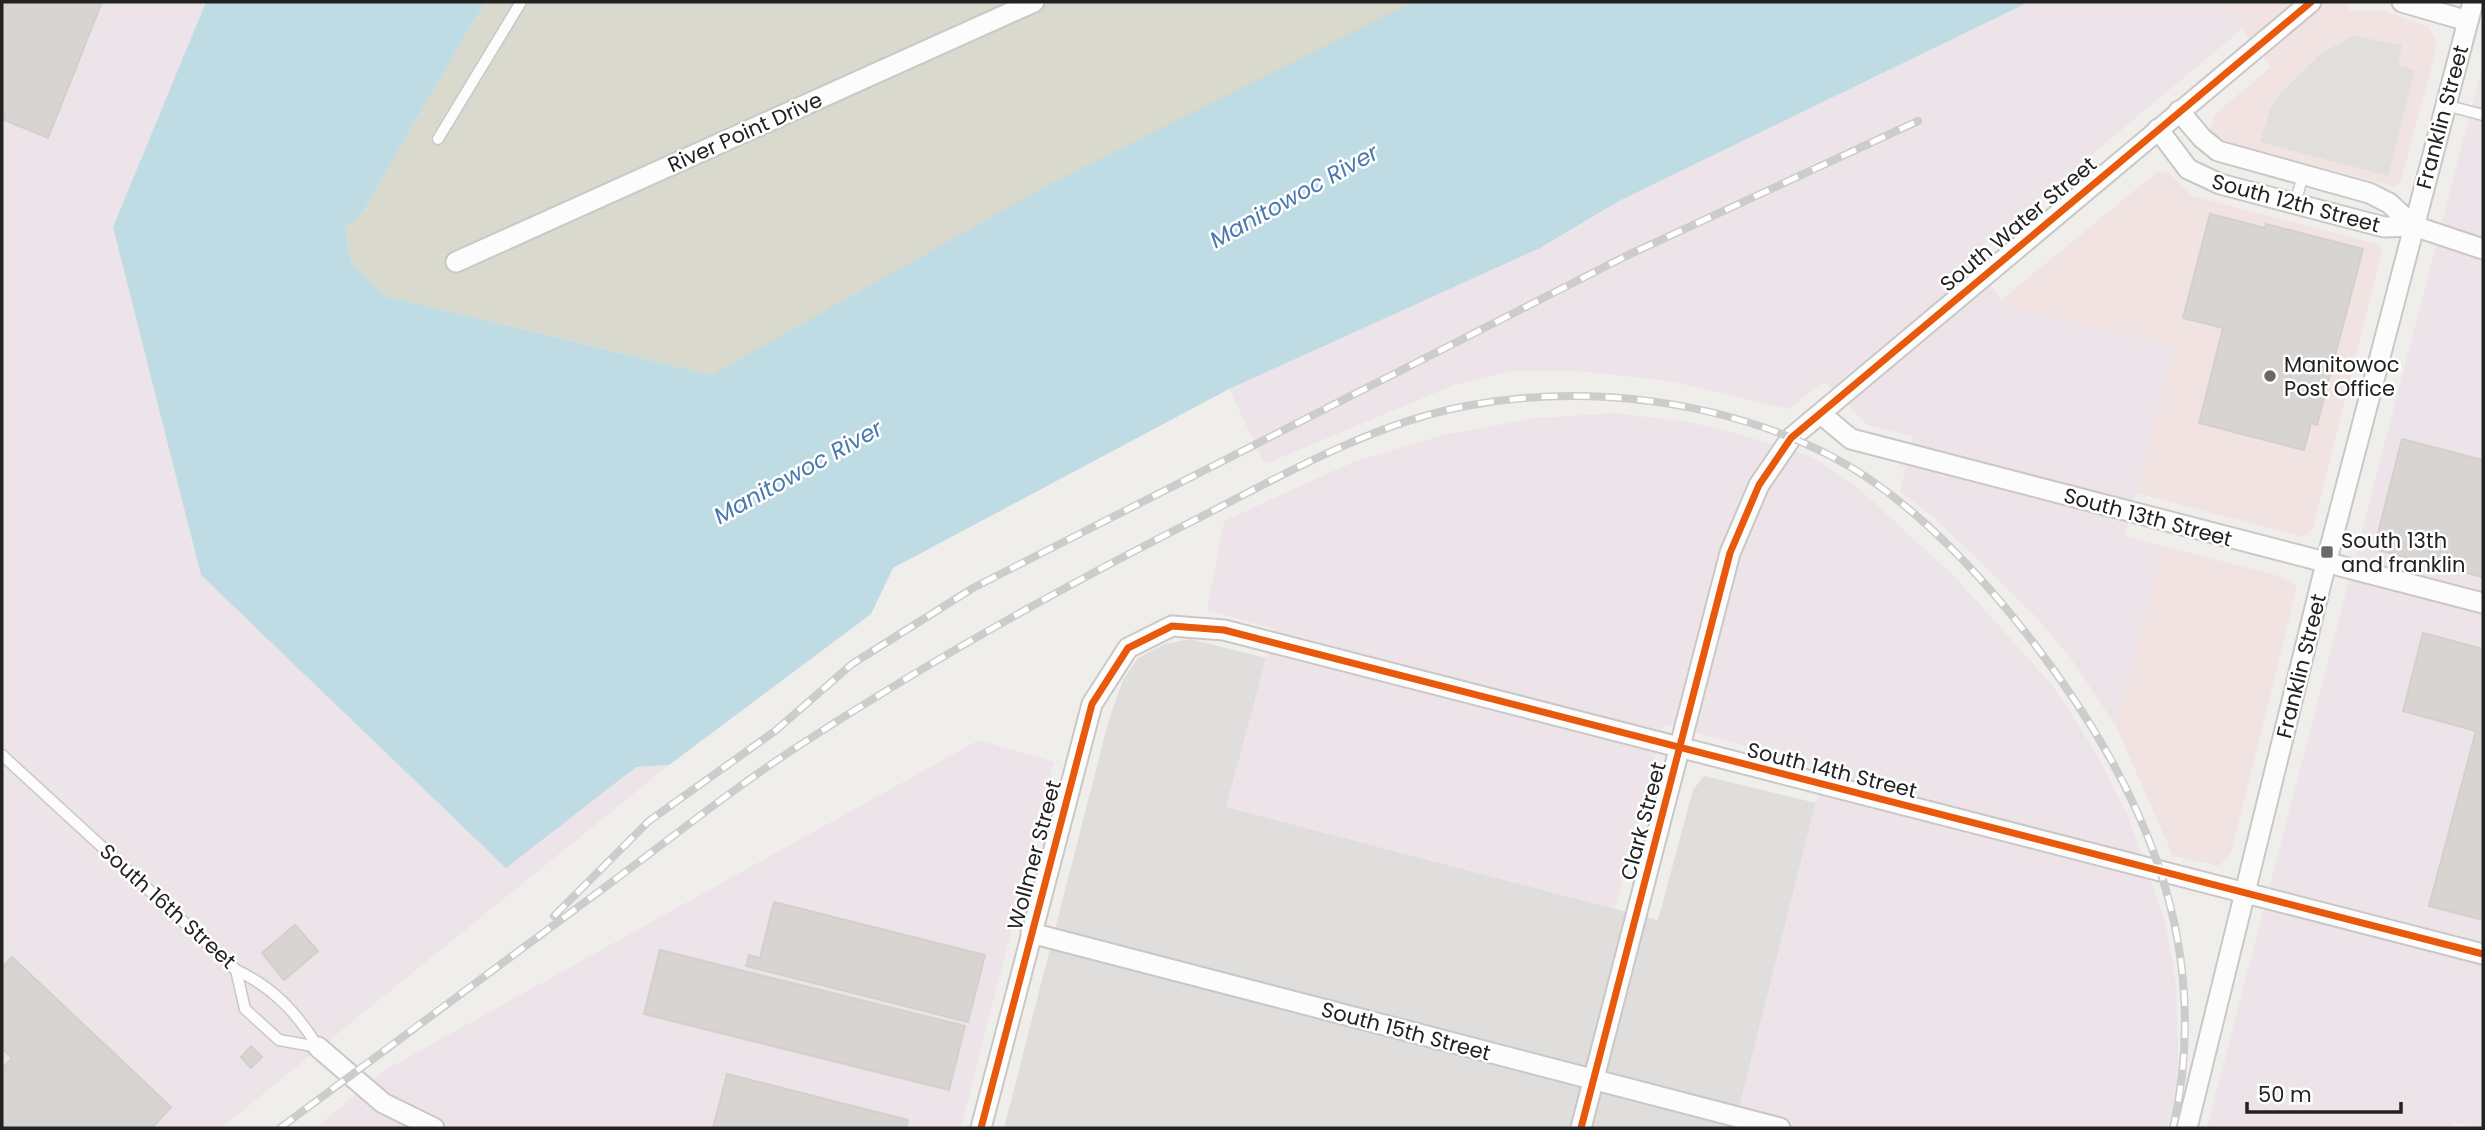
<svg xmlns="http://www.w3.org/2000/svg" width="2485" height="1130" viewBox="0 0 2485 1130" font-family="Poppins,sans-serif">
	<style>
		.residential { fill: #dfdedc }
		.commercial { fill: #f1e3e1 }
		.industrial { fill: #ede4e9 }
		.construction { fill: #d9d9cd }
		.parking { fill: #e0dfde }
		.water { fill: #bfdbe3 }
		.building { fill: #d7d4d2; stroke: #d3d0cc; stroke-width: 2 }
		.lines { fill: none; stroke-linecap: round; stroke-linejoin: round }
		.service-casing { stroke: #c9c8c7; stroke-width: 13 }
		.minor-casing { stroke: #c9c8c7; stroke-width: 23 }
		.service { stroke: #fdfcfc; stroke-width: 10 }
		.minor { stroke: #fdfcfc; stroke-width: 19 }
		.rail-casing { stroke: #ccc; stroke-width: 8 }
		.rail { stroke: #fff; stroke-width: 5; stroke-dasharray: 16; stroke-linecap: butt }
		.cycleway-casing { stroke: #fff; stroke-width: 11 }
		.cycleway { stroke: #e8590c; stroke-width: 7 }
		.poi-dot { fill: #6a6968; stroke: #fff; stroke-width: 2.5 }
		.labels { text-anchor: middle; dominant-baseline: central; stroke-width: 5; stroke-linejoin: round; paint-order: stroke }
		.street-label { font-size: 21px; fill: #222; stroke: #fff }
		.poi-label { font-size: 21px; fill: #222; stroke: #fff; text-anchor: start }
		.water-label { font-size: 23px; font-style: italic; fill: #4a7aab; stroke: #fff }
	</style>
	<rect width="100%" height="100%" fill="#f0eeeb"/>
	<path class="residential" d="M1190,639L1266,658L1227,807L1658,920L1693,790L1704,776L1816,803L1734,1128H1004L1108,723L1123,680L1138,658L1165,644Z"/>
	<g class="commercial">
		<path d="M2222,2H2348L2350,11H2385L2429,27L2436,41L2434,57L2401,181L2396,187L2216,140L2210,129L2215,114L2271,67Z"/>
		<path d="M2157,172L2169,173L2192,196L2375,243L2382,251L2313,528L2307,535L2300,536L2136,493L2174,346L2007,307L2001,300Z"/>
		<path d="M2163,546L2279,576L2297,586L2231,853L2219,866L2173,856L2116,726Z"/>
	</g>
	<g class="industrial">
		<path d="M2,2H206L113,227L506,867L636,767L669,765L221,1128H2Z"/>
		<path d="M2029,2H2222L2242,29L1969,257L2007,307L2175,346L2125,536L2163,546L2116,726L2070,657L2034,615L1939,522L1900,491L1913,436L1868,425L1824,382L1788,409L1670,381L1576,371H1512L1454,385L1265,464L1229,389L1540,248L1619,201Z"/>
		<path d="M2483,64V1128L2453,1123L2451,1128H2207Z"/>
		<path d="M1614,413L1689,422L1742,435L1807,455L1830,468L1856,486L1955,577L2053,686L2095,751L2128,816L2166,924L2176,983L2179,1076L2168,1128H1734L1825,768L1664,724L1615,909L1226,807L1274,629L1207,610L1224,521L1353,462L1447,434L1537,418Z"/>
		<path d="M979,740L1054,762L961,1128H315L387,1069Z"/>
	</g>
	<path class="construction" d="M485,2H1413L712,375L385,296L351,261L345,228L359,218Z"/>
	<path class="parking" d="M2354,36L2402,45L2398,65L2415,70L2388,176L2260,142L2271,107L2279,95L2322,53Z"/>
	<path class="water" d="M206,2H485L359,218L345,228L351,261L385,296L712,375L1048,185L1413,2H2029L1619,201L1540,248L1229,389L893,568L871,614L669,765L636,767L506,868L201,575L113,227Z"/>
	<g class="building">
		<path d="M2,2H102L48,138L2,119Z"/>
		<path d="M2210,214L2265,228L2266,224L2363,249L2317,425L2311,423L2304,450L2199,423L2223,328L2183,318Z"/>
		<path d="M2402,439L2483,460L2482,577L2374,549Z"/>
		<path d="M2423,633L2483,649V920L2429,906L2476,731L2403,711Z"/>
		<path d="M774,902L985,955L968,1022L746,966L749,955L760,958Z"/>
		<path d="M295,925L318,951L284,980L262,953Z"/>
		<path d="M660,950L965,1026L949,1090L644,1014Z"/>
		<path d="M12,957L171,1107L152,1128H2V1069L12,1058L2,1048V968Z"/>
		<path d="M251,1046L262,1057L251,1068L241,1057Z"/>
		<path d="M727,1074L908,1120L906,1128H713Z"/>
	</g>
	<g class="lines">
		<defs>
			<g id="service">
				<path d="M2445,105L2483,115"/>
				<path d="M438,139L521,2"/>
				<path d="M2295,204L2303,175"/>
				<path d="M2,755L236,970C273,987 297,1013 318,1047"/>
				<path d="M236,970L245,1009L279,1040L318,1047"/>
			</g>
			<g id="minor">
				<path d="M2402,2L2468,21"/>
				<path d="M2179,111L2202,138L2218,151L2369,193L2389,203L2414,226"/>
				<path d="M2158,129L2188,169L2220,184L2384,227L2414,226L2483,249"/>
				<path d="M456,262L1034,2"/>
				<path d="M1821,414L1851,439L2483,603"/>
				<path d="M1031,933L1780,1128"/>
				<path d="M318,1047L383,1103L434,1128"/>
				<path d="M981,1128L1092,704L1128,648L1172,626L1224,630L2483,954"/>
				<path d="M1581,1128L1730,553L1759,485L1791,438L2311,2"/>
				<path d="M2187,1128L2326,563L2473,2"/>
			</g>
		</defs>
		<use href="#service" class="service-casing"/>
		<use href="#minor" class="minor-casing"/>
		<use href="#service" class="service"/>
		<use href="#minor" class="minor"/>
		<defs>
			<g id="rail">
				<path d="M554,916L649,821L775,731L852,664L973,588L1624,257L1918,121"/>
				<path d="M280,1128C390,1046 501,964 612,882C674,836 735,787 800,745C923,665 1050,594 1181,527C1271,482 1365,425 1466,406C1585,383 1722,400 1831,456C1904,494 1971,564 2022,628C2138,775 2216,938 2173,1128"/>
			</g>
		</defs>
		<use href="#rail" class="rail-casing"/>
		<use href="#rail" class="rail"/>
		<defs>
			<g id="cycleway">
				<path d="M981,1128L1092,704L1128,648L1172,626L1224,630L2483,954"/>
				<path d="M1581,1128L1730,553L1759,485L1791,438L2311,2"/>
			</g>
		</defs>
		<use href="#cycleway" class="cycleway-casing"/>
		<use href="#cycleway" class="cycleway"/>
	</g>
	<g class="poi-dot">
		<circle cx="2270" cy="376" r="7"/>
		<rect x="2320" y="545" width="14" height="14" rx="3.5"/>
	</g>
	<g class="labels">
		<g class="street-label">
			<text transform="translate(2442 117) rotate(-75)">Franklin Street</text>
			<text transform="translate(745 132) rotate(-24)">River Point Drive</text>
			<text transform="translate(2296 203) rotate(15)">South 12th Street</text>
			<text transform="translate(2018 224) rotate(-40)">South Water Street</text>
			<text transform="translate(2148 517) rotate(15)">South 13th Street</text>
			<text transform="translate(2301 666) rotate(-76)">Franklin Street</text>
			<text transform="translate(1832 770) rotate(14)">South 14th Street</text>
			<text transform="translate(1643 821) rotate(-75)">Clark Street</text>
			<text transform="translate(1034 855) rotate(-75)">Wollmer Street</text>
			<text transform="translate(168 906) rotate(42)">South 16th Street</text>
			<text transform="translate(1406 1031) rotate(15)">South 15th Street</text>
		</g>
		<g class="poi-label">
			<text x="2284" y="364">Manitowoc<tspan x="2284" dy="24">Post Office</tspan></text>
			<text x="2341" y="540">South 13th<tspan x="2341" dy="24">and franklin</tspan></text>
		</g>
		<g class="water-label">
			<text transform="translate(1294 196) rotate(-29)">Manitowoc River</text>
			<text transform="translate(798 472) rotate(-29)">Manitowoc River</text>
		</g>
	</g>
	<rect width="2485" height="1130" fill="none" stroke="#222222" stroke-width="7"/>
	<path d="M2247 1102v10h154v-10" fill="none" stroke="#222222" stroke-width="3.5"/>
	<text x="2258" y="1102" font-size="21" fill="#222222" stroke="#ffffff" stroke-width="5" paint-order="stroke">50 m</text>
</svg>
